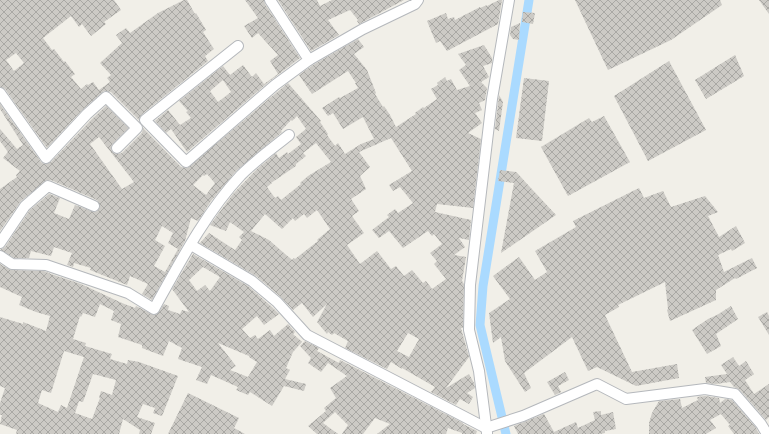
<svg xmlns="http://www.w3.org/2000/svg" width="769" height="434" viewBox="0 0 769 434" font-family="'Space Grotesk',sans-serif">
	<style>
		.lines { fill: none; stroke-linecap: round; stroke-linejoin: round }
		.canal { stroke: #aadaff; stroke-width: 9 }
		.building { fill: url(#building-cross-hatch); fill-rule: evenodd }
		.minor-casing { stroke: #b5b8bc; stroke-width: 12 }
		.minor { stroke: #fff; stroke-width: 10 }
	</style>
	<defs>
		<pattern id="building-cross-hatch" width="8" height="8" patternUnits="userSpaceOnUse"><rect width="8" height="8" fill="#cccac5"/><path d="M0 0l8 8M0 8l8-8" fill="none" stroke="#a9a8a4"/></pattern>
	</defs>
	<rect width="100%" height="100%" fill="#f1efe8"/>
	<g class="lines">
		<path class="canal" d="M506,434L480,325L483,286L529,0"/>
	</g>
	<g class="building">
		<path d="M0,0H114L121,10L104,22L106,24L91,36L82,24L79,27L71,16L43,38L52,50L54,49L64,62L65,61L75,74L71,77L81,89L87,84L88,85L93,82L99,90L110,82L107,78L111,75L100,63L122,43L116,35L126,28L130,33L158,13L184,0H187L195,14L196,13L206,30L203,32L214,49L205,56L208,61L141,115L139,120L111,92L104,91L82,110L47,148L5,89L0,87ZM16,53L24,63L14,71L6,60Z"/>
		<path d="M245,0H264L265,4L300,58L271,80L187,152L171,129L166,133L155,121L168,110L180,125L191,118L186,112L188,111L179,101L223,66L230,75L243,65L252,77L256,73L264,84L278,74L270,61L278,55L258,33L252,38L244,26L258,18ZM223,80L231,92L218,102L210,91Z"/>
		<path d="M278,0H317L320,6L332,0H404L359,24L357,21L358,20L350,10L328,20L339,35L311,51Z"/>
		<path d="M499,0H502L498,24L447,51L440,41L436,43L427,21L446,13L448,19L454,17L455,20L480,7V8L487,5V6Z"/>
		<path d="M575,0H720L722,5L671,40L608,70Z"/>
		<path d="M759,0H769V14Z"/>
		<path d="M523,12L535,13L533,24L522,22Z"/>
		<path d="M520,23L519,40L513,39L510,35L511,27Z"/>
		<path d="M358,39L364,47L354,54L367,70L376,93L375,94L383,107L384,106L390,115L396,127L416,114L415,113L423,107L424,108L437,99L431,89L438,85L437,83L445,77L447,81L451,79L457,90L470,86L459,70L466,65L458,54L484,45L492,58V63L483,66L489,77L481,82L487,88L485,100L479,103L482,110L475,113L482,123L468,133L481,139L473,208L437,204L435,212L471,220L469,240L459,238L465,247L454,255L466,257L462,281L464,284L463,328H461L469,357L446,388L469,374L474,383L475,388L467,393L473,397L469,404L460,399L456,405L431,392L435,387L402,368V369L391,362L387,369L345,348L348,341L334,333L332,335L328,332L327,334L317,322L327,304L313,317L302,303L293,310L281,297L256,276L200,243L209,233L235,250L242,240L239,237L244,232L230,222L226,231L210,225L233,194L257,169L276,153L279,158L287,152L288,154L301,144L296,137L306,129L297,116L292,121L291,120L281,131L282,132L236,171L211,201L198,221L191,218L185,241L152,300L142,294L148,284L130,276L127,285L90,270L91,268L74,263L73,267L67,265L72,253L54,247L51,256L31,251L29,258H14L0,250L5,247L30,210L49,194L60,198L54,213L69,219L75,205L94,212L98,211L100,206L97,200L51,180H47L21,201L0,231V189L17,177L16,175L20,171L3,158L8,152L0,141V129L17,149L23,145L0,109V104L41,162L44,164L51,162L92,119L106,106L128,128L112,144L111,149L113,153L118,154L122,153L142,133L143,128L181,167L187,168L288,83L321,121L320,122L328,134L327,135L335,146L338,143L345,154L361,144L374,139L363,117L343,129L333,113L328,116L322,108L339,97L340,98L358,88L355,83H356L348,71L312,94L299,75L313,65ZM99,137L134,182L122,189L90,144ZM391,138L412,171L389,185L393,191L400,187L413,203L398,213L395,209L387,215L389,217L372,230L379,238L389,231L403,248L428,231L432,236L434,234L442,244L430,253L437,261L434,264L446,279L432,289L426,281L423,283L412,270L404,276L396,266L391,269L377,251L360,264L347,245L364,233L352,216L359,211L351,199L366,189L360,176L370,167L359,152ZM316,143L331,162L308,176L300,183L301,184L281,200L278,196L275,198L267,187L272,183H271L296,166V164L306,156L303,153ZM207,174L215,183L206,195L193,185L203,175L204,176ZM317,210L330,229L317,240L318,241L295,259L294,258L292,260L269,240L251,231L265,214L282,229L293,218L295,221L304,214L307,218ZM162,226L173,233L168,243L178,249L165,272L154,266L165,246L155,240ZM408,333L419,339L409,357L397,351Z"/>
		<path d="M735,55L744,76L706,99L695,80Z"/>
		<path d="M669,61L706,130L648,161L614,96Z"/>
		<path d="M524,78L549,81L542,141L516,138Z"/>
		<path d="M499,95L503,102L499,131L495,129Z"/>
		<path d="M604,116L630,162L568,196L541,147L589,118L592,122Z"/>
		<path d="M500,170L516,172L556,215L501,253L514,183L498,181Z"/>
		<path d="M639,188L644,198L663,191L671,207L705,196L718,212L708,216L719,237L736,226L745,243L732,251L731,249L718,255L724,272L752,258L757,268L736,279L735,278L716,290V300L670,321L667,310L668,309L665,282L618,305L619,307L605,315L632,372L677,364L679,378L636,386L597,367L588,371L572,337L524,373L531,388L525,392L505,361L501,337L493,343L489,313L510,299L493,276L519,257L535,280L547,272L535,251L576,227L573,221Z"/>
		<path d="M193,254L248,286L272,307L279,314L264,325L257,316L242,329L250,338L255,335L258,339L270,330L274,336L288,324L295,332L293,334L302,342L293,352L286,368L290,370L285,379L306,384L304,391L284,386L272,406L250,392L248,395L236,390L238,387L211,375L207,384L196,380L202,367L178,359L182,348L169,341L163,356L142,348V345L118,337L121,324L111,320L114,311L100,304L95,317L83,313L81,317L80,316L73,339L86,343L85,346L112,354L110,359L127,364L128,360L139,362L178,376L162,416L153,413L155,408L143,404L137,417L155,423L151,434H139L140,430L123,419L119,434H16L17,430L0,424L2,415H0V403L5,388L0,386V317L23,324V322L46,331L50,316L36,312L19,305L22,297L0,287V264L11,270L44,271L51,274L81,284L122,303L135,308L136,306L154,315L159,312L164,304L169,306L168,310L180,314L182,310L189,312L172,289ZM203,267L220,277L210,291L205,285L197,291L189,280ZM218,343L249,356V357L257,362L248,377L230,370L236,366ZM64,351L84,357L67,408L61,405L58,412L38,403L42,390L51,393ZM93,374L116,380L112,395L101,391L99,398H100L92,419L75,413L79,401L83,402Z"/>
		<path d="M731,306L738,319L716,334L721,346L707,354L692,330L708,319L717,315Z"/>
		<path d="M767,312L769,316V335L758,317Z"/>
		<path d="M305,341L319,348L317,351L339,363L340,360L463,423V424L477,431L476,434H462V433L448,428L446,434H377L390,424L375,418L363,434H342L348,425L335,412L323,423L338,434H317L308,426L326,411L324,408L336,398L330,388L347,376L328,363L321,372L308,363L311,358L300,346Z"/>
		<path d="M733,357L739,366L746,361L754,374L745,380L754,394L769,384V417L766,420L740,390L734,387L730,382L716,384L706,383L705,377L727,374L721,365Z"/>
		<path d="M565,372L569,380L558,386L561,392L555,395L547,382Z"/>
		<path d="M188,393L239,418L234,428L245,434H168Z"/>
		<path d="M705,396L719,398L720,403L725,399L732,400L756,428L759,434H734L728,426L730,425L721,414L710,420L716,428L706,434H649V423L652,413L659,401L680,399L682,408L698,400L697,397Z"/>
		<path d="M601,411V415L613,412L616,429L605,431V433L600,434H518L514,426L544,414L554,432L576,422L578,428L595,420L593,412Z"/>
	</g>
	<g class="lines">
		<defs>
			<g id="minor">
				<path d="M238,46L145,120L186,162L275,85L309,60L270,0"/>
				<path d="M309,60L363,29L415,4L418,0"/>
				<path d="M0,93L46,158L87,114L106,97L137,128L117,148"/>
				<path d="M0,243L25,206L48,186L94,206"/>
				<path d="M191,245L252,281L277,302L307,335L486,428L523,416L597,384L626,399L705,389L735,394L761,424L767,434"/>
				<path d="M0,256L12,264L46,265L128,293L154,309C179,264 206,212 241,175C256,160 273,148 289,135"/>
				<path d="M487,433L479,371L469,330L470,285L492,99L509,0"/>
			</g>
		</defs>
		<use href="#minor" class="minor-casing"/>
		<use href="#minor" class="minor"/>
	</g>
</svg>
